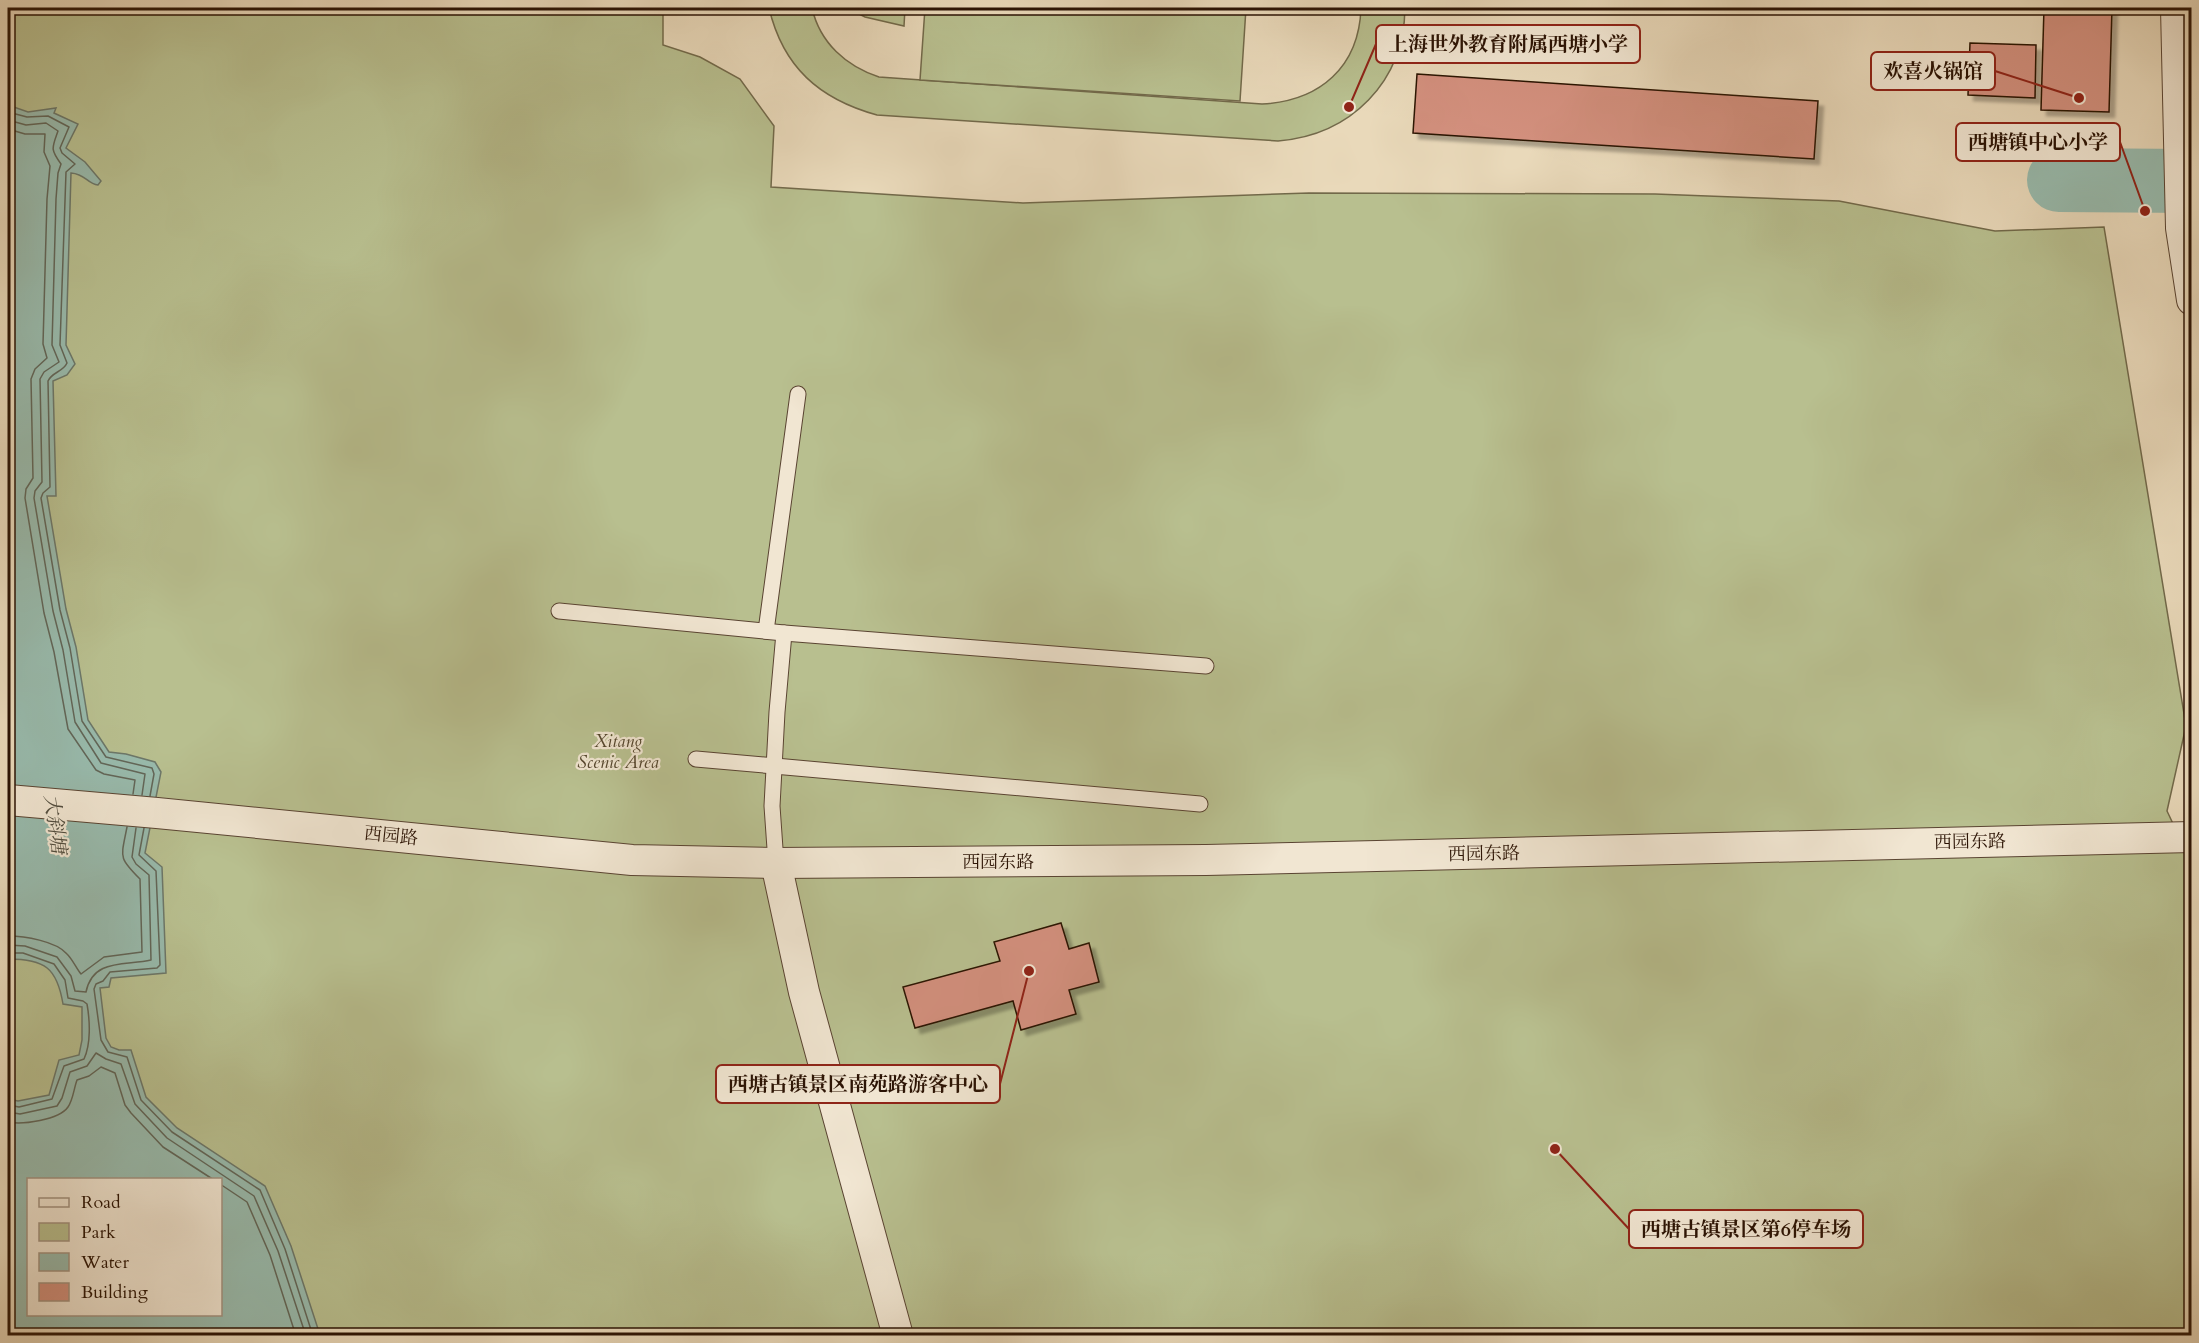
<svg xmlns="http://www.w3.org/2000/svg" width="2199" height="1343" viewBox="0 0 2199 1343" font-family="Cardo,'Noto Serif SC',serif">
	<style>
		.green { fill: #b8bf8f; stroke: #72694a; stroke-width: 1.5; fill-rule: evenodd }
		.water { fill: #98baac; stroke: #6c7769; stroke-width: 1.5; fill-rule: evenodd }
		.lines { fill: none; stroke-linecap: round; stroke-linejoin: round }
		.shore { stroke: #626658; stroke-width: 1.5 }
		.river { stroke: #98baac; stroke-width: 64 }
		.building { fill: #d3907e; stroke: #2b1304; stroke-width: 1.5; filter: url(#shadow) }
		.lane-casing { stroke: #5a4432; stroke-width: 17 }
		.street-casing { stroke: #5a4432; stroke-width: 32 }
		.lane { stroke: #f1e6d2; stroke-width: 15 }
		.street { stroke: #f1e6d2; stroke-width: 30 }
		.labels { text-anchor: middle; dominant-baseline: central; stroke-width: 4.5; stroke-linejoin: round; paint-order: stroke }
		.park-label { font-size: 18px; font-style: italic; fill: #55472e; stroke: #f1e6d2 }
		.street-label { font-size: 18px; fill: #2b1304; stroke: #f1e6d2 }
		.water-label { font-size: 20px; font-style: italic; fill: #514d3f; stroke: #f1e6d2 }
		.leader { fill: none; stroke: #8f2418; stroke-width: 2 }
		.callout-dot { fill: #8f2418; stroke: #f1e6d2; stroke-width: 2 }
		.callout { fill: #f1e6d2; stroke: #8f2418; stroke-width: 2 }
		.callout-label { font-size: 20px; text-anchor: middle; font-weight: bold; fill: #2b1304 }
	</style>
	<defs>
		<filter id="shadow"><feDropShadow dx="5.5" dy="5.5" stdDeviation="1.5" flood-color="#0004"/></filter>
	</defs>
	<rect width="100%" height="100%" fill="#e9d9ba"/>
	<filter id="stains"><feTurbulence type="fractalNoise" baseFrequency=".00333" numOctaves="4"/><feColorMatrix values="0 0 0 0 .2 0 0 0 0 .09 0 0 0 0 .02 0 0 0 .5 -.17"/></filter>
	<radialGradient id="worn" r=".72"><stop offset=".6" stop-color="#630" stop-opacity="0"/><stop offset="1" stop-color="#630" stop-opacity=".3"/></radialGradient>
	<g class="green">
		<path d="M8,8H663V45L700,57L740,79L774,126L771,187L1023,203L1309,193L1655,194L1839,201L1995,231L2104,227L2186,726L2167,811L2192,864L2191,1335H8ZM28,1180H220V1314H28Z"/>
		<path d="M769,8H812C820,43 846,66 879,77L1262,104C1320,101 1359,67 1361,8H1405C1404,82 1351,135 1278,141L877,115C819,99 783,67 769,8Z"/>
		<path d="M847,8H905L904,26L865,17Z"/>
		<path d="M925,8H1246L1240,101L920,80Z"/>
	</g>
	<path class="water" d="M8,105L28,112L56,108L54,113L78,124L66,148L85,162L101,181L98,185C87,184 86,174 71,173L66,345L75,364L67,375L53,381L56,496H47L66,609L76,647L88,720L109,752L126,754L155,762L161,772L145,853L162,867L166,973L111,978L109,987L100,988L106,1038L111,1047L119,1050H131L146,1097L177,1128L265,1186L291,1246L320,1335H8V1099L18,1101L49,1095L59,1060L79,1055L82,1040V1007L63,1004C57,968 45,959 8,959ZM28,1180H220V1314H28Z"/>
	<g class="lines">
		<g class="shore">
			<path d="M8,112L27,117L48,116L69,127L60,148L62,153L75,164L66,172L60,345L67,363C63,372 52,372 48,381L50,487L43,493L41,498L60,610L70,648L82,721L106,757L152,768L154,774L150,796"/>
			<path d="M8,120L26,125L46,123L58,131C52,148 50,149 61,164L58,173L56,199L52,345L59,362L44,372L40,379L42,482L35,491L34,498L53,611L63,650L75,722L101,763L145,774L142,795"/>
			<path d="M8,129L25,134H45L44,152L50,166L47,199L43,344L47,358L35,369L31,379L33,478L26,489L25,498L44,613L54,652L68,729L96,770L104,774L135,780L133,794"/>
			<path d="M144,828L139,855L156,871L160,965L157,968L110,972L103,981L96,984L94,989L101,1040L108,1052L127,1057L141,1100L172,1132L260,1190L285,1249L313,1336"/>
			<path d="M8,936C24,936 56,941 67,954C73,960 76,968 81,974L104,957L142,952L140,879C118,857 121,858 127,827"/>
			<path d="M8,945L25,946L57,957L71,976L75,991L86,992C93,958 125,966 151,960L149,875L136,864L132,857L136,828"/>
			<path d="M8,953H23L54,964L65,980L68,998L83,1001L87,1004C90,1021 91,1044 84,1059L64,1066L52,1099L19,1107L8,1105"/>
			<path d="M8,1112L20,1114L57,1106L62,1098L70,1072L87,1066L96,1053L106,1059L121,1064L135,1104L167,1138L254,1196L278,1251L306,1336"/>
			<path d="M8,1122C22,1125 59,1120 68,1107C73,1100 74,1088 77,1080L89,1076L101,1067L115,1073L125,1105L131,1113L163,1147L214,1180"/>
			<path d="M220,1184L247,1202L270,1255L296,1336"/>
		</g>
		<path class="river" d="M2059,180L2192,181"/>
	</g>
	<g class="building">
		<path d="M2044,8H2112L2109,112L2041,110Z"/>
		<path d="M1970,43L2036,45L2035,98L1968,95Z"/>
		<path d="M1417,74L1818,101L1814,159L1413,133Z"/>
		<path d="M1061,923L1069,949L1089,943L1099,982L1069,990L1076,1014L1021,1030L1013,1001L915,1028L903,987L1000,961L994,942Z"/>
	</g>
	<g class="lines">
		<defs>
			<g id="lane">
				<path d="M559,611L784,633L1206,666"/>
				<path d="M766,631L798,394"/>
				<path d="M696,759L1200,804"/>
				<path d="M776,863L772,806L777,712L784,633"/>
			</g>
			<g id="street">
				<path d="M2176,8L2181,228L2192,300"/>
				<path d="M8,800L157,813L632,860L776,863L1206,860L2192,837"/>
				<path d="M776,863L804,992L898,1336"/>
			</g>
		</defs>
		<use href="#lane" class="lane-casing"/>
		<use href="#street" class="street-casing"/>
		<use href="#lane" class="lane"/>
		<use href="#street" class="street"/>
	</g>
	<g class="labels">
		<g class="park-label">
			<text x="618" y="741">Xitang<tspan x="618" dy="21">Scenic Area</tspan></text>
		</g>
		<g class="street-label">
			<text transform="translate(391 836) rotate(6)">西园路</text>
			<text transform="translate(1970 842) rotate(-1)">西园东路</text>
			<text transform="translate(1484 854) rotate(-1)">西园东路</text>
			<text x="998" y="862">西园东路</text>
		</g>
		<g class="water-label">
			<text transform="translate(55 824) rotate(82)">大斜塘</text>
		</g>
	</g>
	<path class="leader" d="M1349 107L1376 44M2079 98L1995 71M2145 211L2120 142M1029 971L1000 1084M1555 1149L1629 1229"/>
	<g class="callout-dot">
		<circle cx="1349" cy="107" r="6"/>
		<circle cx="2079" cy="98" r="6"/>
		<circle cx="2145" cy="211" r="6"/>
		<circle cx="1029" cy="971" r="6"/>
		<circle cx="1555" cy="1149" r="6"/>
	</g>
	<g class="callout">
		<rect x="1376" y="25" width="264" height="38" rx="6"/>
		<rect x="1871" y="52" width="124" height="38" rx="6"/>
		<rect x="1956" y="123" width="164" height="38" rx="6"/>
		<rect x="716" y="1065" width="284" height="38" rx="6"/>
		<rect x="1629" y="1210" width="234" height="38" rx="6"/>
	</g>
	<g class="callout-label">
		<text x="1508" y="51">上海世外教育附属西塘小学</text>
		<text x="1933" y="78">欢喜火锅馆</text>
		<text x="2038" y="149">西塘镇中心小学</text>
		<text x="858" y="1091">西塘古镇景区南苑路游客中心</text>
		<text x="1746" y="1236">西塘古镇景区第6停车场</text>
	</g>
	<rect width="2199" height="1343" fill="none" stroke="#e9d9ba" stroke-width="30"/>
	<rect x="9" y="9" width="2181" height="1325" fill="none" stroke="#2b1304" stroke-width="3"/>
	<rect x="15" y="15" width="2169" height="1313" fill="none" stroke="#2b1304" stroke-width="1.5"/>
	<rect x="27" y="1178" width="195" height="138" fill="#f1e6d2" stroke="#a29280" stroke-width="1.5"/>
	<rect x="39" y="1198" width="30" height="9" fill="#f1e6d2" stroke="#a29280" stroke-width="1.5"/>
	<text x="81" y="1208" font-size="18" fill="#2b1304">Road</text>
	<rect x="39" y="1223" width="30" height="18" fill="#b8bf8f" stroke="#a29280" stroke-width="1.5"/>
	<text x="81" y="1238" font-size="18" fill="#2b1304">Park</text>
	<rect x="39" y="1253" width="30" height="18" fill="#98baac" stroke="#a29280" stroke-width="1.5"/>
	<text x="81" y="1268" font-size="18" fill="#2b1304">Water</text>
	<rect x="39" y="1283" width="30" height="18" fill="#d3907e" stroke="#a29280" stroke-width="1.5"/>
	<text x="81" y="1298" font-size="18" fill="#2b1304">Building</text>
	<rect width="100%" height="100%" filter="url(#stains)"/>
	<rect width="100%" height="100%" fill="url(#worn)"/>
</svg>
